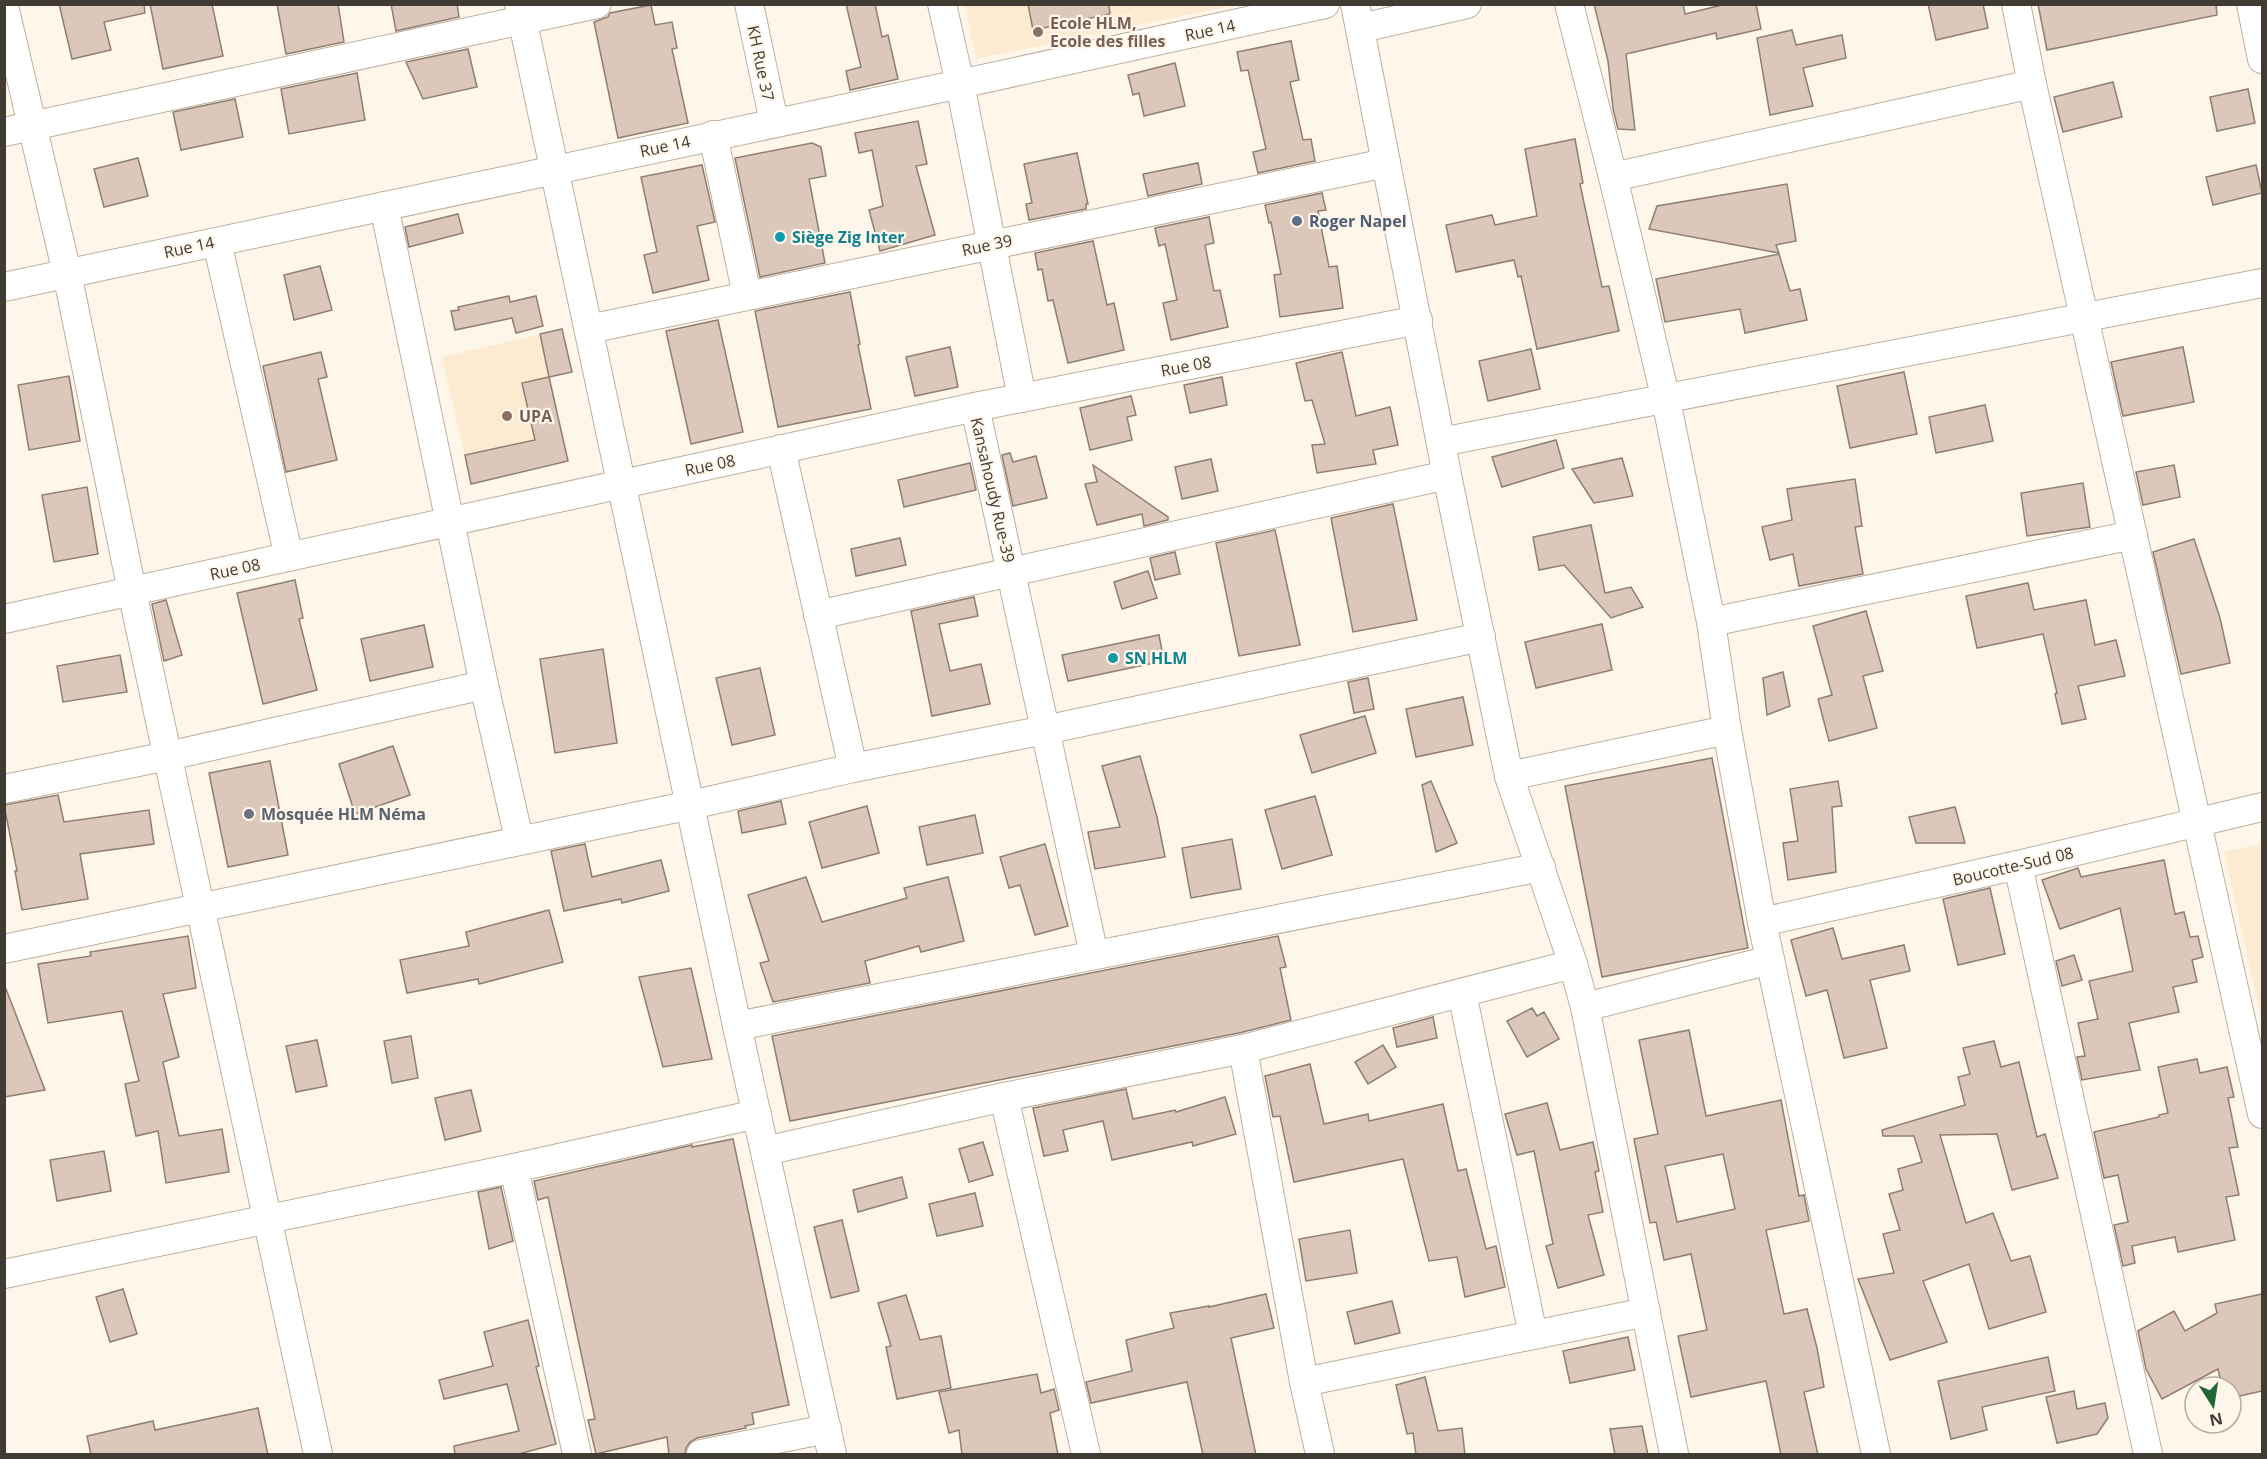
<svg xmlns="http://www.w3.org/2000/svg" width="2267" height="1459" viewBox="0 0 2267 1459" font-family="'Open Sans',sans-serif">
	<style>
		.built { fill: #fcebd0 }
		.building { fill: #dcc8ba; stroke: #907e71; stroke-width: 1.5; fill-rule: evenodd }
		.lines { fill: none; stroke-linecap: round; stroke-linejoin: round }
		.minor-casing { stroke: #bdb09e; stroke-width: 30 }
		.minor { stroke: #fff; stroke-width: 28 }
		.education-dot { fill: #8d6e63; stroke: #fef6ea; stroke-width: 2 }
		.service-dot { fill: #5c6f8a; stroke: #fef6ea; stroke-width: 2 }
		.culture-dot { fill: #0f9aa8; stroke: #fef6ea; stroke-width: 2 }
		.worship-dot { fill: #6b7280; stroke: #fef6ea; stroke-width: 2 }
		.labels { text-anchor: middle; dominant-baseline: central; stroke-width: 4.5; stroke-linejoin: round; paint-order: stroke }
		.education-label { font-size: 16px; font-weight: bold; fill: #785e54; stroke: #fef6ea; text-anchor: start }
		.street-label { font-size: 16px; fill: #403b33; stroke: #fef6ea }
		.service-label { font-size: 16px; font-weight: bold; fill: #4e5e75; stroke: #fef6ea; text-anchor: start }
		.culture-label { font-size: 16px; font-weight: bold; fill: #0d838f; stroke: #fef6ea; text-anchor: start }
		.worship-label { font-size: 16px; font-weight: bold; fill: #5b616d; stroke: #fef6ea; text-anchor: start }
	</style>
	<rect width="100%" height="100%" fill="#fef6ea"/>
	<g class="built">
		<path d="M965,4L1235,5L976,59Z"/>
		<path d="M562,329L550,377L568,461L471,484L442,357Z"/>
		<path d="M2262,844V1022L2224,852Z"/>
	</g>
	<g class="building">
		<path d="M59,4H144L145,13L104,22L111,50L72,59Z"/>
		<path d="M150,4H212L223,56L163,69Z"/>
		<path d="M277,4H338L344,42L286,54Z"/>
		<path d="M391,4H457L459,17L396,31Z"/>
		<path d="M846,4H875L882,37L888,35L898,79L850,90L846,71L861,67Z"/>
		<path d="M1028,4H1109L1110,14L1033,30Z"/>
		<path d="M1594,4H1683L1685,14L1726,4H1756L1761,29L1717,39L1716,33L1626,54L1635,130L1618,129L1613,109L1608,61Z"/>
		<path d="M1928,4H1983L1988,28L1936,40Z"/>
		<path d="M2038,4H2216L2217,15L2047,50Z"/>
		<path d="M651,5L655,25L672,22L677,48L672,49L688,123L618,138L594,22L608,17L610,13Z"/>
		<path d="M1792,30L1796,45L1842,35L1846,58L1803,68L1813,106L1770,115L1757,38Z"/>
		<path d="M1291,41L1299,80L1290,82L1303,140L1311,139L1315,161L1258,173L1253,152L1266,149L1248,70L1241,71L1237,52Z"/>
		<path d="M468,49L477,87L423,99L406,62Z"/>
		<path d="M1175,63L1185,106L1144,116L1139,93L1133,95L1128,75Z"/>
		<path d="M357,73L365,120L289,134L281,89Z"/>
		<path d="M2113,82L2122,117L2063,132L2054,97Z"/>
		<path d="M2248,89L2255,123L2217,131L2210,97Z"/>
		<path d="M235,99L243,137L181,150L173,112Z"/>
		<path d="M918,121L927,164L916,166L935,235L880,251L869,210L883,206L872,150L859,153L855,133Z"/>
		<path d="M1575,139L1583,183L1580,184L1602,287L1609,286L1619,331L1537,349L1521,276L1518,277L1514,260L1456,272L1446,225L1492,215L1495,225L1537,216L1525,149Z"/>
		<path d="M812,143L821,147L826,176L809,179L825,263L760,277L735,158Z"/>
		<path d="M1077,153L1088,204H1086V209L1029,220L1026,204L1032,203L1024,164Z"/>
		<path d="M138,158L148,196L104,207L94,169Z"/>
		<path d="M1198,163L1202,184L1148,196L1143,174Z"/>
		<path d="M702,165L715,222L697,226L709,280L653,293L644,255L657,252L641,177Z"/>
		<path d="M2256,165L2262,193L2213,205L2206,177Z"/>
		<path d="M1787,184L1796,241L1776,245L1779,253L1649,229L1657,206Z"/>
		<path d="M1322,193L1326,210L1318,211L1329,267L1337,266L1343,308L1280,317L1274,275L1281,274L1271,222L1269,223L1265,205Z"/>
		<path d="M458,214L463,233L409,247L405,227Z"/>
		<path d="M1209,217L1214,243L1205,245L1214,291L1220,290L1228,327L1171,340L1163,303L1177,300L1165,244L1159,246L1155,228Z"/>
		<path d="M1093,241L1107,305L1114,303L1124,350L1068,363L1053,300L1048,301L1042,269L1038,270L1035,253Z"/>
		<path d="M1779,254L1790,291L1800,289L1807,320L1745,333L1740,309L1665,322L1656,279Z"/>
		<path d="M320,266L332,310L294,320L284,275Z"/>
		<path d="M850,292L860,344L858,345L871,409L778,427L755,311Z"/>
		<path d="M509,296L510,302L536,296L543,326L516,333L512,318L455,330L451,311L459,310L458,307Z"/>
		<path d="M718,320L743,432L691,444L666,331Z"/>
		<path d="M562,329L572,372L549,377L540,334Z"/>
		<path d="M950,347L958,387L915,396L906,357Z"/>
		<path d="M2183,347L2194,402L2123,416L2111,362Z"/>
		<path d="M1531,349L1540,389L1488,401L1479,361Z"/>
		<path d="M321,352L327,377L318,379L337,460L286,472L263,366Z"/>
		<path d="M1342,352L1356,416L1390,407L1398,445L1373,450L1376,464L1317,473L1312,445L1325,444L1312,400L1305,401L1296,363Z"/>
		<path d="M1904,372L1917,434L1850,448L1837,386Z"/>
		<path d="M69,376L80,441L29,450L18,385Z"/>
		<path d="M549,377L568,461L471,484L465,455L535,440L522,383Z"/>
		<path d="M1222,377L1227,405L1190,413L1184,385Z"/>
		<path d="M1131,396L1136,415L1127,417L1132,440L1090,450L1080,408Z"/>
		<path d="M1985,405L1993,441L1936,453L1929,417Z"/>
		<path d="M1556,440L1564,468L1502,487L1492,457Z"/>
		<path d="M1010,453L1013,462L1036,456L1047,498L1013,506L1002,455Z"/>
		<path d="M1622,458L1633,496L1594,503L1572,469Z"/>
		<path d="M1211,459L1218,491L1182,499L1175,467Z"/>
		<path d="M970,463L976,490L904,507L898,480Z"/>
		<path d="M1093,465L1168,517V520L1144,526L1142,514L1097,525L1085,484L1097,482Z"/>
		<path d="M2174,465L2180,497L2143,505L2136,472Z"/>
		<path d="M1855,479L1862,526L1855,527L1863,574L1799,586L1793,554L1770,560L1762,527L1792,520L1787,489Z"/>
		<path d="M2083,483L2090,527L2027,536L2021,493Z"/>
		<path d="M87,487L98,554L54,562L42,495Z"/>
		<path d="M1393,504L1417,620L1353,632L1331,518Z"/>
		<path d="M1591,525L1605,593L1631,587L1643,607L1611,618L1564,565L1539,570L1533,537Z"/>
		<path d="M1275,530L1300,645L1239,656L1216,543Z"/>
		<path d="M900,538L906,565L856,576L851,549Z"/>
		<path d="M2194,539L2220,618L2230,663L2181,674L2153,552Z"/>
		<path d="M1175,552L1180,574L1155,580L1150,558Z"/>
		<path d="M1148,571L1157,598L1122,609L1114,582Z"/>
		<path d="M295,580L303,618L299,619L317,690L263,704L237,593Z"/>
		<path d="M2028,583L2034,610L2086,600L2095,645L2116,640L2125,676L2078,686L2086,719L2062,724L2055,694L2057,693L2043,634L1977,648L1966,596Z"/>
		<path d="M974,597L978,616L939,624L950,671L981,664L990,704L932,716L911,611Z"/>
		<path d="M166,600L182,655L164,661L152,604Z"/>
		<path d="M1866,611L1883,671L1863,676L1877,728L1829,741L1818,699L1832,695L1813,626Z"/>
		<path d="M1602,624L1612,670L1536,688L1525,642Z"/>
		<path d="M424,625L433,667L370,681L361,639Z"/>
		<path d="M1159,635L1164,661L1068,681L1062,655Z"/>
		<path d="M603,649L617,743L555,753L540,659Z"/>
		<path d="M120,655L127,692L63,702L57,666Z"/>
		<path d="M760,668L775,735L732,745L716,678Z"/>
		<path d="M1783,672L1790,706L1767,715L1763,678Z"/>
		<path d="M1368,678L1374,709L1354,713L1348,682Z"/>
		<path d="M1463,697L1473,745L1416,757L1406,709Z"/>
		<path d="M1365,716L1376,753L1312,773L1300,735Z"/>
		<path d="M393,746L410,795L355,814L339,764Z"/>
		<path d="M1140,756L1157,817L1165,857L1095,869L1088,832L1120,827L1102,766Z"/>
		<path d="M1712,758L1748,948L1602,977L1565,786Z"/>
		<path d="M270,761L288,855L228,867L209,773Z"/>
		<path d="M1431,781L1457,843L1436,852L1422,785Z"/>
		<path d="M1838,781L1842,806L1832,807L1836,872L1788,880L1783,843L1798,841L1790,789Z"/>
		<path d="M58,795L64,822L149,810L154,844L80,854L88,899L22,910L15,871H17L4,805Z"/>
		<path d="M1315,796L1332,855L1282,869L1265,810Z"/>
		<path d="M781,801L786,824L742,833L738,811Z"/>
		<path d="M867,806L879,853L822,868L809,822Z"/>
		<path d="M1955,807L1965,843H1916L1909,817Z"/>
		<path d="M975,815L983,853L927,865L919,827Z"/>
		<path d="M1232,839L1241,889L1191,898L1182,848Z"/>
		<path d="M585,844L592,877L661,860L669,891L622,903L621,899L564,911L551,851Z"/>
		<path d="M1045,844L1068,926L1035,935L1020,885L1009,888L1000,857Z"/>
		<path d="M2164,860L2175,914L2184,912L2190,937L2198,936L2203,957L2192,960L2197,982L2173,987L2179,1012L2129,1023L2140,1070L2082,1080L2077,1057L2085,1056L2078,1023L2098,1019L2089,981L2133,971L2120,908L2060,929L2042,880L2078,868L2081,877Z"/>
		<path d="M806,877L822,922L907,898L904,888L948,877L964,941L921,952L919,946L865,961L870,983L773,1002L760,963L769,961L748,895Z"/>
		<path d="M1990,888L2005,954L1958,965L1943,899Z"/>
		<path d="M549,910L563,962L479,984L478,979L407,993L400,960L469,946L466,932Z"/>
		<path d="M1833,928L1842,959L1904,945L1910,971L1870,980L1887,1048L1844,1058L1827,990L1806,996L1791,940Z"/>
		<path d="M188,936L196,988L163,994L179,1057L163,1062L179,1136L222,1129L229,1172L166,1183L158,1131L136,1136L125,1084L139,1081L122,1011L48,1023L38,964L91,956L90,952Z"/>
		<path d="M1278,936L1286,967L1280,968L1291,1020L1239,1033L790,1121L772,1036Z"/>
		<path d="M2074,955L2082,980L2062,986L2056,961Z"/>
		<path d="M691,968L712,1059L663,1067L639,977Z"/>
		<path d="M4,989H6L45,1090L4,1097Z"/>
		<path d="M1532,1008L1537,1016L1544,1012L1559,1039L1527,1057L1507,1021Z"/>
		<path d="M1433,1017L1437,1038L1397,1047L1393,1028Z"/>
		<path d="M1689,1030L1706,1116L1781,1100L1799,1196L1804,1195L1809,1221L1766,1230L1784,1314L1807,1309L1817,1348L1824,1387L1804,1392L1818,1455H1781L1766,1381L1691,1397L1678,1336L1707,1330L1691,1254L1664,1260L1656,1222L1650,1223L1634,1139L1658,1134L1639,1040ZM1723,1154L1735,1209L1677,1222L1665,1166Z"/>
		<path d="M411,1036L418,1078L392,1083L384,1041Z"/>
		<path d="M317,1040L327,1086L296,1092L286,1046Z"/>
		<path d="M1994,1041L2001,1067L2019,1062L2037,1137L2045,1134L2058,1178L2012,1190L1997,1134L1940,1135L1966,1223L1993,1213L2011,1261L2030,1256L2046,1312L1989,1329L1969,1264L1923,1281L1947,1342L1890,1360L1858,1279L1894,1273L1883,1234L1900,1230L1889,1194L1903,1190L1898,1169L1922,1162L1914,1136H1883L1882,1130L1965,1105L1958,1077L1970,1074L1963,1048Z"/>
		<path d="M1383,1045L1396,1067L1368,1084L1355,1062Z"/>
		<path d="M2197,1059L2200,1073L2227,1067L2234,1097L2228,1098L2238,1147L2229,1148L2239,1195L2226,1197L2235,1240L2178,1252L2175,1237L2132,1246L2135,1263L2123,1266L2114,1225L2128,1222L2118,1175L2104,1178L2094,1132L2159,1117V1115L2168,1113L2158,1067Z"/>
		<path d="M1310,1064L1324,1124L1368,1114L1369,1121L1443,1104L1458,1171L1466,1169L1486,1249L1496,1246L1505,1287L1465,1297L1457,1257L1429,1261L1403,1159L1294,1182L1280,1116L1273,1117L1265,1076Z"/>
		<path d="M1126,1089L1133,1119L1175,1110L1176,1112L1225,1097L1236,1134L1193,1146L1192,1142L1112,1160L1103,1121L1063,1130L1068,1151L1044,1156L1033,1108Z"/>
		<path d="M471,1090L481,1131L445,1140L435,1098Z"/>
		<path d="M1547,1103L1560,1150L1593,1142L1599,1171L1595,1172L1603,1212L1588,1215L1604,1275L1558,1288L1546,1246L1553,1244L1534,1151L1517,1155L1505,1114Z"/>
		<path d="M733,1139L789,1405L752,1413L754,1424L745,1426L746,1428L697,1438L690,1442L686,1448L685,1455H669L667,1437L596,1454L588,1420L595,1419L548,1197L538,1200L534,1181L692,1145V1147Z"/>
		<path d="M983,1142L993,1175L969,1182L959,1149Z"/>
		<path d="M104,1151L111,1191L57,1201L50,1160Z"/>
		<path d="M902,1177L907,1198L858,1212L853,1190Z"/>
		<path d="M501,1187L513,1241L489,1249L478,1192Z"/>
		<path d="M975,1193L983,1226L937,1236L929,1204Z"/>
		<path d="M842,1220L859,1291L831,1298L814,1227Z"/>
		<path d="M1350,1230L1357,1273L1306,1281L1299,1239Z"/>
		<path d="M123,1289L137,1334L110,1342L96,1297Z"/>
		<path d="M1266,1294L1274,1328L1231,1338L1256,1455H1203L1187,1382L1091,1403L1086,1382L1132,1371L1126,1340L1174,1328L1170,1313L1209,1306V1307Z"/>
		<path d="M2262,1294V1391L2231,1398V1387H2222L2218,1369L2162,1399L2146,1369L2138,1331L2174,1311L2185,1331L2217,1313L2215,1304Z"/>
		<path d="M906,1295L920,1340L941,1336L951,1388L897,1399L886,1347L891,1346L878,1303Z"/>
		<path d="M1392,1301L1400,1333L1355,1344L1347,1312Z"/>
		<path d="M528,1320L539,1366L536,1367L556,1444L515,1455H455L454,1446L519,1431L507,1384L444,1399L439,1380L493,1366L484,1332Z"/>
		<path d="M1628,1337L1635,1370L1570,1383L1563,1351Z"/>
		<path d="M2048,1357L2055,1391L1982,1407L1987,1430L1951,1439L1938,1381Z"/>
		<path d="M1037,1374L1041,1393L1054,1389L1059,1410L1050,1413L1058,1455H962L959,1430L949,1433L939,1392Z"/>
		<path d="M1425,1377L1438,1431L1462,1428L1465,1455H1416L1413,1433L1407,1434L1396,1385Z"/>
		<path d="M2074,1391L2077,1409L2105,1403L2108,1418L2097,1434L2057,1443L2046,1397Z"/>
		<path d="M258,1408L268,1455H91L87,1436L153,1421L155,1430Z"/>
		<path d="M1642,1426L1648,1455H1615L1610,1429Z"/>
	</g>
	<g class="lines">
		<defs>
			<g id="minor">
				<path d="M519,4L737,1026L832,1454"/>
				<path d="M749,4L774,122"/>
				<path d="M942,4L960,84L1022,398"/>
				<path d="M1355,4L1447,475L1509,776L1573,964L1585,1007L1674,1454"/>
				<path d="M1569,4L1613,177L1666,400L1711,622L1727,730L1762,922L1876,1454"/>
				<path d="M2016,4L2032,84L2262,1114"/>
				<path d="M2251,4L2262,59"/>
				<path d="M4,6L67,273L132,591L318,1454"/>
				<path d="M1361,28L1467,4"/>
				<path d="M4,132L597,4"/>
				<path d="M713,135L747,295"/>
				<path d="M1613,177L2032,84"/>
				<path d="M384,206L484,685L519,839"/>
				<path d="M217,242L289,557"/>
				<path d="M4,287L960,84L1325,4"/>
				<path d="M589,329L1386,163"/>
				<path d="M975,407L1094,955"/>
				<path d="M1441,442L2262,283"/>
				<path d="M781,449L853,768"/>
				<path d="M818,615L1447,475"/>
				<path d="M4,619L975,407L1418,320"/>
				<path d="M1711,622L2133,535"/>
				<path d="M1509,776L1727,730"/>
				<path d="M4,789L168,756L484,685"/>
				<path d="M2018,865L2148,1454"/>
				<path d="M1762,922L2018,865L2262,807"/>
				<path d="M4,949L691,805L853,768L1045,730L1481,637"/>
				<path d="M1462,993L1533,1335"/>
				<path d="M1585,1007L1770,960"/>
				<path d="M737,1026L1541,867"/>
				<path d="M1243,1049L1304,1382L1320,1454"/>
				<path d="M1004,1097L1086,1454"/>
				<path d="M765,1151L1004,1097L1243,1049L1573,964"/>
				<path d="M514,1168L577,1454"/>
				<path d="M4,1274L514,1168L757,1114"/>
				<path d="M1304,1382L1646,1312"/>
				<path d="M701,1454L827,1429"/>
			</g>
		</defs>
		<use href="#minor" class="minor-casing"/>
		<use href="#minor" class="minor"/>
	</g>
	<g class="education-dot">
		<circle cx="1038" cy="32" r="6"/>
		<circle cx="507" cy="416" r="6"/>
	</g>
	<circle class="service-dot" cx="1297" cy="221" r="6"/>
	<g class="culture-dot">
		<circle cx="780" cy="237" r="6"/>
		<circle cx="1113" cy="658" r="6"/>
	</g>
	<circle class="worship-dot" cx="249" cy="814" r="6"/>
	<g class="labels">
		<g class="education-label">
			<text x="1050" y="23">Ecole HLM,<tspan x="1050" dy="18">Ecole des filles</tspan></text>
			<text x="519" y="416">UPA</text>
		</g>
		<g class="street-label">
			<text transform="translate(1210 30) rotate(-12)">Rue 14</text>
			<text transform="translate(761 63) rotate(78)">KH Rue 37</text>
			<text transform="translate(665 146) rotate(-12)">Rue 14</text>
			<text transform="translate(987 245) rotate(-12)">Rue 39</text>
			<text transform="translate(189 247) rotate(-12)">Rue 14</text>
			<text transform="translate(1186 366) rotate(-11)">Rue 08</text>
			<text transform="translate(710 465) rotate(-12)">Rue 08</text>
			<text transform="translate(993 490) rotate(77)">Kansahoudy Rue-39</text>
			<text transform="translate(235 569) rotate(-12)">Rue 08</text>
			<text transform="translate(2013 866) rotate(-13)">Boucotte-Sud 08</text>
		</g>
		<g class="service-label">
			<text x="1309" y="221">Roger Napel</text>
		</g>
		<g class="culture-label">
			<text x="792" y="237">Siège Zig Inter</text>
			<text x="1125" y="658">SN HLM</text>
		</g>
		<g class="worship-label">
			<text x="261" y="814">Mosquée HLM Néma</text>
		</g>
	</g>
	<rect width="2267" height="1459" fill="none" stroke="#403b33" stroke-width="12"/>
	<g transform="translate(2213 1405) rotate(168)"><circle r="28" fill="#fef6ea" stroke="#b2aba1" stroke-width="1.5"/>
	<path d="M0-4.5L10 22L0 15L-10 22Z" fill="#206733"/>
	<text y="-9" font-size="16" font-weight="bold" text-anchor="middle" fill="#403b33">N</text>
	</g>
</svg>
